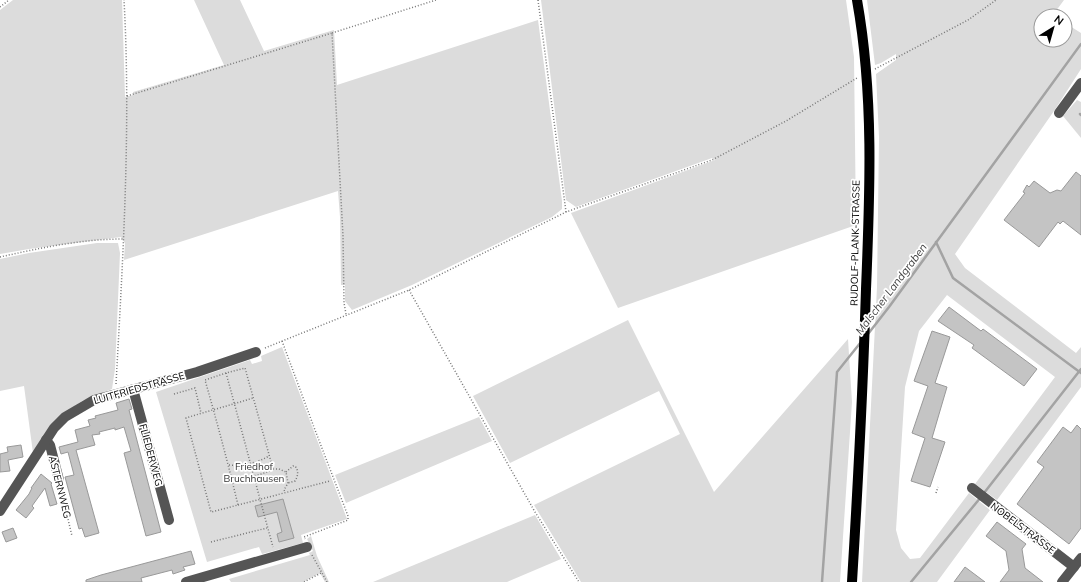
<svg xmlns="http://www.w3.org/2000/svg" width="1081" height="582" viewBox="0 0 1081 582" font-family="Mulish,sans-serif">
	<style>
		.green { fill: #dcdcdc }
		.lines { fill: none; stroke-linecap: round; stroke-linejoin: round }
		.stream { stroke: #a3a3a3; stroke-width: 2.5 }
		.building { fill: #c4c4c4; stroke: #999 }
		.path { stroke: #777; stroke-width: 1.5; stroke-dasharray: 1 2; stroke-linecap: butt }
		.minor { stroke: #555; stroke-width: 10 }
		.major { stroke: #000; stroke-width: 10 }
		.labels { text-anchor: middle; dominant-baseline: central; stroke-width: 3.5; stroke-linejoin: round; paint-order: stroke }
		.street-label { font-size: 10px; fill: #000; stroke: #fff }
		.park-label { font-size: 10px; fill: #333; stroke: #fff }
		.water-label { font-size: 11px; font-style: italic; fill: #444; stroke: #fff }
	</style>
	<rect width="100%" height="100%" fill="#fff"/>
	<g class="green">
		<path d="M13,0H122L125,97L133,95V92L224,65L194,0H240L264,51L334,30L337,85L538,20L562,201V209L552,217L412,285L352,310L345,301V285H341L340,217L338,191L124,260L125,243L121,237L29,249L0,254V10Z"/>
		<path d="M541,0H846L854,57L856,225L618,308L571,213L715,160L712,158L576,207L566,200Z"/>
		<path d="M867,0H1064L1053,15L1054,16H1041V40H1065V23L1081,33V69L1056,108L955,254L965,268L1076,353L1081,347V387L997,500L975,484L1055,377L947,295L919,331L905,387L896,530L901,548L910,559L920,558L969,493L990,510L937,582H862L877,287L879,137L876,74L896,60V54L881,63L875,65Z"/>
		<path d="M1077,100L1081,102V138L1063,116Z"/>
		<path d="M97,243H118L120,253L115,369L112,389L82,401L56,419L33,453L24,386L0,391V259L29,253Z"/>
		<path d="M628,320L714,492L848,339L852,402L840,582H581L534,505L680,434L659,391L510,463L473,396Z"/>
		<path d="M282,347L347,519L301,535L303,543L262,554L259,547L207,562L156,392L250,360L252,364L262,361L261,356Z"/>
		<path d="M479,417L492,441L346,503L335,475Z"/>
		<path d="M535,515L561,559L507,582H373Z"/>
		<path d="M311,536L317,556L329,582H325L320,573L303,582H231L229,579L310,555L309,553L313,551L307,539Z"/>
	</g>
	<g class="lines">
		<g class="stream">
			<path d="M1080,114L1081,115"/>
			<path d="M936,242L953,278L1081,373"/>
			<path d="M868,334L889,307L1081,44"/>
			<path d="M984,493L1081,369"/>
			<path d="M822,582L837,372L861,342"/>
			<path d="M911,582L981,497"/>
		</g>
	</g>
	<g class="building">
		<path d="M1076,172L1081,176V235L1063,221L1060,224L1058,222L1039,247L1004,220L1025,193L1023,192L1027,185L1029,187L1034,181L1050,193L1057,190L1061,191Z"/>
		<path d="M949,307L981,331L983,329L1037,369L1024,386L972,348L974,345L938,321Z"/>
		<path d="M932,331L950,337L935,383L947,387L932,438L945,442L930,487L911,481L925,438L912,433L928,386L914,381Z"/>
		<path d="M129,399L132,409L129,410L161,532L146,536L124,453L131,451L124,427L115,430V428L99,432L100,434L92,435L95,445L76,450L99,533L85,537L82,528L79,529L65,477L74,475L68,452L61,454L59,447L78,442L75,430L90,426L88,420L96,418L95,416L118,410L116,403Z"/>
		<path d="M1077,425L1081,429V528L1069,544L1017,504L1044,467L1037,462L1063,427L1071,433Z"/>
		<path d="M21,445L23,457L8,460L10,471L0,472V454L8,452L7,447Z"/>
		<path d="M41,474L52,483L51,484L57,504L50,506L45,488L32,506L34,508L26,518L16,510L29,494L32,488H31Z"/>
		<path d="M283,499L294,538L279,542L277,534L282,532L277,512L258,517L255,506Z"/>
		<path d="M997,522L1026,544L1022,549L1025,568L1043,582H1000L1009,570L1006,551L986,536Z"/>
		<path d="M13,528L17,538L6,542L2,532Z"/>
		<path d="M191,551L195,564L183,567L185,570L173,574L172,570L141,578L142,582H86V580L101,575Z"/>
		<path d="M965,567L985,582H954Z"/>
	</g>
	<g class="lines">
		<g class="path">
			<path d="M538,0L566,212"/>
			<path d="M0,7L9,0"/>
			<path d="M332,33L436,0"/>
			<path d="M875,69L968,20L996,0"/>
			<path d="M127,96L332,33L343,236L344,303L346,314"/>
			<path d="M0,257C40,248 82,239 123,239"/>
			<path d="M409,290L535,512L579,582"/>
			<path d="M282,341L315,430L348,516V520L304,537L305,539"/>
			<path d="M265,348L409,290L566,212L712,160L786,121L857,78"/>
			<path d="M226,373L205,380C217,422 228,463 238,505L211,512L186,418C208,411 231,405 253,398"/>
			<path d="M116,384C123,257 131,127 124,0"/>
			<path d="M174,394L195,388L201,413"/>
			<path d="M229,465C243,466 257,463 269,456"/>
			<path d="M273,469H279L286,472L288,483L284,490L285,492"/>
			<path d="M286,472L293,466H295C299,471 298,476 295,481L288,483"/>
			<path d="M231,479C246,478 260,476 273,469L245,368L226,373C242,431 257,489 273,547"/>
			<path d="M61,490L72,536"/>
			<path d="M936,493L938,487"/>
			<path d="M238,505L330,481"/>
			<path d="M211,542L267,528"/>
			<path d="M312,555L327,582"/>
			<path d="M304,582L321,573"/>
		</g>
		<g class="minor">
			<path d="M1059,113L1081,83"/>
			<path d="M133,389L169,520"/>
			<path d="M46,440L50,445L59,480"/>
			<path d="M972,488L1074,567"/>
			<path d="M0,511L54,428L65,417L94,400L197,372L256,352"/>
			<path d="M186,582L307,547"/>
			<path d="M1062,582L1081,558"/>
		</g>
		<path class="major" d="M852,582C858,484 863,387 866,289C870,193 874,95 857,0"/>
	</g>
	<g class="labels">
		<g class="street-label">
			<text transform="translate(855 243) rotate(-89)">RUDOLF-PLANK-STRASSE</text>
			<text transform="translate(139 388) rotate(-16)">LUITFRIEDSTRASSE</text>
			<text transform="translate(151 455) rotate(75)">FLIEDERWEG</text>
			<text transform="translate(60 487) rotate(76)">ASTERNWEG</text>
			<text transform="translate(1023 528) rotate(37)">NOBELSTRASSE</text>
		</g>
		<g class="park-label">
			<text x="254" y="466">Friedhof<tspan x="254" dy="12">Bruchhausen</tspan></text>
		</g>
		<g class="water-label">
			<text transform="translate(891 289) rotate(-53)">Malscher Landgraben</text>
		</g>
	</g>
	<g transform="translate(1053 28) rotate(37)"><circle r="19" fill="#ffffff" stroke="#999999"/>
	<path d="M0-3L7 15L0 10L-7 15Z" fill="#000000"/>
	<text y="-6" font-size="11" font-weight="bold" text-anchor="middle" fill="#000000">N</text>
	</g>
</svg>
